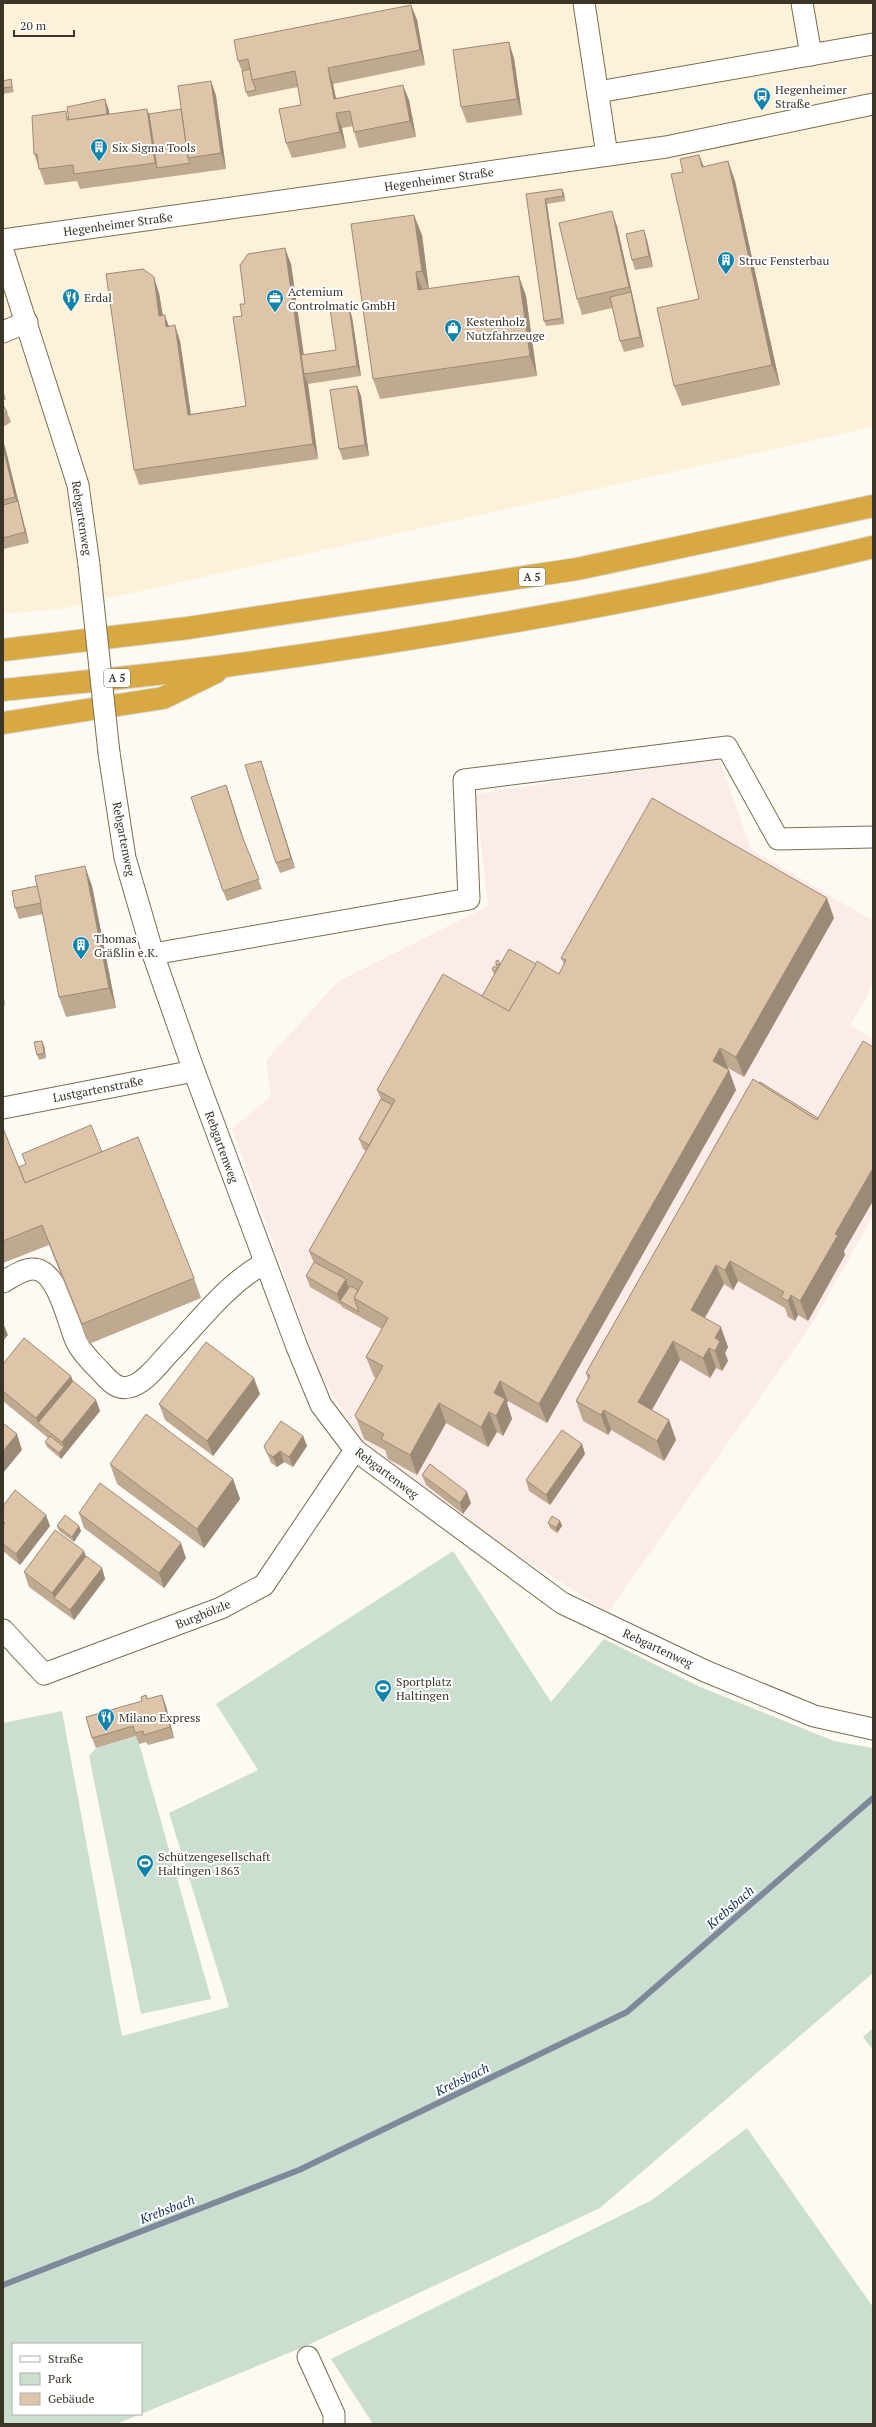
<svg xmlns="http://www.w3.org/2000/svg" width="876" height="2427" viewBox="0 0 876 2427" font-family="'PT Serif',serif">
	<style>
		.commercial { fill: #fcece8 }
		.built { fill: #fdf2d9 }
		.green { fill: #cbdfd1 }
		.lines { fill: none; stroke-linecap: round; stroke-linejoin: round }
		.stream { stroke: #7e8a99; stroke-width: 6 }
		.minor-casing { stroke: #7b6d4f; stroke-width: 23 }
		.highway-casing { stroke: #d8d7d4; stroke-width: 24 }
		.minor { stroke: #fff; stroke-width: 21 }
		.highway { stroke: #d8a942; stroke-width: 22 }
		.minor-bridge-casing { stroke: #7b6d4f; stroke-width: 23; stroke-linecap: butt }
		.minor-bridge { stroke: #fff; stroke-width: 21 }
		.wall { fill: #bfa991 }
		.shaded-wall { fill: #9b8a76 }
		.building { fill: #dec5a9; stroke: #9b8a76 }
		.labels { text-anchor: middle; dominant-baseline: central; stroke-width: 4; stroke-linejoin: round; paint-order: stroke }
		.shield { fill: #fff; stroke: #767268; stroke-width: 1 }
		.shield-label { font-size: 11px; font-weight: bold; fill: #3b3528 }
		.poi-label { font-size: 12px; fill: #3b3528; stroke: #fff; text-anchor: start }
		.street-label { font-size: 12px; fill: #3b3528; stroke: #fff }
		.water-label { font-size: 13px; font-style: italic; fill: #0f2c50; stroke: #fff }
	</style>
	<rect width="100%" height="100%" fill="#fdfaf3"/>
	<path class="commercial" d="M719,758L751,849L873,921V980L867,997L850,1025L873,1039V1216L812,1324L608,1612L488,1536L362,1442L320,1374L232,1129L271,1096L266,1060L339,981L488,906L475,794Z"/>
	<path class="built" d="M3,3H873V427L61,609L3,614Z"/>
	<g class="green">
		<path d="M453,1551L551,1702L604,1639L698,1686L834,1741L873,1748V1973L600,2208L308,2345L141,2414V2344H13V2414H141L116,2424H3V1723L62,1711L122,2036L229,2007L169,1813L258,1770L216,1704Z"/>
		<path d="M137,1736L211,1999L141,2014L89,1756L96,1748Z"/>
		<path d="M873,2028V2050L863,2037Z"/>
		<path d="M747,2128L873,2307V2424H373L331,2359L652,2200Z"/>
	</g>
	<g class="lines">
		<path class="stream" d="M3,2285L299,2170L627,2012L873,1798"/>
		<defs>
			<g id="minor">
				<path d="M584,3L607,155"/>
				<path d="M802,3L811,55"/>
				<path d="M598,92L873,44"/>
				<path d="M3,240L666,147L873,104"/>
				<path d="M3,251L78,485L89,565"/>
				<path d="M3,332L27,322"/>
				<path d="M109,753L125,858L153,954L194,1071L297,1347L321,1405L355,1450L562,1603L705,1671L814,1716L873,1729"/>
				<path d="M153,954L469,899L464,780L727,747L778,839L873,837"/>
				<path d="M3,1108L194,1071"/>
				<path d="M3,1282C12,1277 23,1269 33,1269C58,1269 68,1323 76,1341C82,1354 94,1364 103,1374C110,1382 118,1390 129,1387C144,1384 158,1365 168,1354C198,1323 227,1283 265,1263"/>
				<path d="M3,1630L44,1674L221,1608L264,1585L355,1450"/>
				<path d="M308,2357L334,2414V2424"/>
			</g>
			<g id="highway">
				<path d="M3,650L188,628L577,569L873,506"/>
				<path d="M3,690C79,682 156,675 232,665C448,636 662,598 873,547"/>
				<path d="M3,723L163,698L216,672"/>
			</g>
		</defs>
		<use href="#minor" class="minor-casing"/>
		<use href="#highway" class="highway-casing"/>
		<use href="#minor" class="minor"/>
		<use href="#highway" class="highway"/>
		<defs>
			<path id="minor-bridge" d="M89,565L109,753"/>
		</defs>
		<use href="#minor-bridge" class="minor-bridge-casing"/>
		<use href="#minor-bridge" class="minor-bridge"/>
	</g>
	<g class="wall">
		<path d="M411,5L417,20L425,65L333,84L336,98L409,100L416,137L359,148L354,132L353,126L342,128L346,148L292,158L286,143L301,105L298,87L248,97L246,92L242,71L238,61Z"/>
		<path d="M514,58L522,115L467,123L461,107Z"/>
		<path d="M3,81L12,84L14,92L3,94Z"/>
		<path d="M211,81L216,96L226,169L80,189L77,181L45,185L34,154L68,116L109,110V114H149L181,109Z"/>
		<path d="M699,155L704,167L728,161L735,181L780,385L682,406L674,386L699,299L683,172Z"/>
		<path d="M562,189L564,194L565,201L547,204L564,324L546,326L544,321L526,194Z"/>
		<path d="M617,226L644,347L624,352L620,341L612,308L582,315L577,299Z"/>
		<path d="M422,235L429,289L526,296L537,376L380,399L373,379Z"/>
		<path d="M647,240L653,267L635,270L632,260Z"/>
		<path d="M291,264L304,355L336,350L349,307L352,317L361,376L308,384L318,459L139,485L134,470L159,293L163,315L169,326L180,341L191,414L246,406L242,316L245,304Z"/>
		<path d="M357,386L361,396L369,456L343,460L339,449Z"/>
		<path d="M3,391L6,399L3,401Z"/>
		<path d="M3,405L7,412L11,422L3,427Z"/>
		<path d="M3,442L5,447L21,512L29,543L3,549Z"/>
		<path d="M261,761L295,868L280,873L276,863Z"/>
		<path d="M226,785L230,796L244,841L262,889L227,901L223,891Z"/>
		<path d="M92,886L116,1008L66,1017L59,997L43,914L19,919L15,908Z"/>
		<path d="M834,918L744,1077L728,1068L727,1069L736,1090L547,1423L508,1401L507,1403L512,1419L503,1436L497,1432L488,1447L446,1423L417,1475L388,1459L385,1450L364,1439L355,1415L376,1378L374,1377L366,1357L382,1329L342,1307L341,1304V1305L310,1287L306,1276L314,1263L309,1251L366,1151L363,1149L359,1139L381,1099L377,1090L482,996L494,975L492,969L497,968L496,965L500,964H536L559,974L564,964L561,958Z"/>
		<path d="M3,994L5,1005H3Z"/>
		<path d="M44,1046L46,1058L39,1060L37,1055Z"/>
		<path d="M753,1079L845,1255L808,1321L798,1315L795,1321L788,1317L785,1308L738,1281L733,1290L724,1284L705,1318L728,1347L725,1353L728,1361L722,1371L716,1368L710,1378L680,1360L652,1410L669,1420L676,1440L664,1461L611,1430L608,1435L583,1421L576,1401L588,1380L586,1373Z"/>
		<path d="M3,1128L19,1167L102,1152L194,1278L201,1298L89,1344L49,1245L3,1263Z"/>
		<path d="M3,1364L73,1381L96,1400L100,1411L61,1459L47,1447L45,1442L48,1438L3,1401Z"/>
		<path d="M260,1394L213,1456L165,1420L159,1404Z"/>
		<path d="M303,1436L307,1446L293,1467L284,1462L277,1467L271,1463L264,1446Z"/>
		<path d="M582,1444L585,1454L550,1505L529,1491L526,1480Z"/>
		<path d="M110,1464L233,1479L240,1499L204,1548L117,1484Z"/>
		<path d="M422,1475L471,1503L463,1514L426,1485Z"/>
		<path d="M3,1506L50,1526L20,1565L3,1551Z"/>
		<path d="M79,1513L186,1558L164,1588L84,1528Z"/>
		<path d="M560,1521L562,1526L557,1533L550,1528L548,1523Z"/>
		<path d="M57,1526H79L81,1531L74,1542L59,1531Z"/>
		<path d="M86,1556L102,1568L105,1579L74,1620L29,1587L24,1572Z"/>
		<path d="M146,1695L147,1699L166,1706L174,1738L148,1745L146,1742L139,1744L136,1736L96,1748L92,1738L142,1701Z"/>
	</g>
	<g class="shaded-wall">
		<path d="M411,5L417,20L425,65L420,50Z"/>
		<path d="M509,42L514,58L522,115L517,99Z"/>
		<path d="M328,68L333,84L339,114L334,99Z"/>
		<path d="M211,81L216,96L226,169L221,153Z"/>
		<path d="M403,85L409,100L416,137L410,121Z"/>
		<path d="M105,99L109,110L111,130L108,119Z"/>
		<path d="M147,109L153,124L157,168L155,163Z"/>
		<path d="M336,113L342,128L346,148L340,132Z"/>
		<path d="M699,155L707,175L702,167Z"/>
		<path d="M728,161L735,181L780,385L772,365Z"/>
		<path d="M562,189L564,194L565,201L563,196Z"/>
		<path d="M545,199L547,204L564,324L562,318Z"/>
		<path d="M612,211L617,226L644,347L640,337L631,292L629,287Z"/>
		<path d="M414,215L422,235L429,291L422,271Z"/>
		<path d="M644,230L647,240L653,267L649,256Z"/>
		<path d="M285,248L291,264L306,373L304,374L308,384L318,459L313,444Z"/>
		<path d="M416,272L423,292L418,290Z"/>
		<path d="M519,276L526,296L537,376L530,356Z"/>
		<path d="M154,277L159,293L165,331L159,316Z"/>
		<path d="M349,307L352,317L361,376L357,366Z"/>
		<path d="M165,315L170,330L166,327Z"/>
		<path d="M175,325L180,341L193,430L188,415Z"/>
		<path d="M357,386L361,396L369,456L365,445Z"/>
		<path d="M3,442L5,447L21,512L29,543L25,532L18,505L15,497L3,447Z"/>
		<path d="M261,761L264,771L295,868L291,858Z"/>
		<path d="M226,785L230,796L245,844L241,833Z"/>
		<path d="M85,866L92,886L116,1008L109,988Z"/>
		<path d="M827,898L834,918L744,1077L736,1057Z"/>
		<path d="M3,994L5,1005L3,998Z"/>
		<path d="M42,1041L44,1046L46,1058L44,1053Z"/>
		<path d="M720,1048L728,1068L720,1081L713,1061Z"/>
		<path d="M729,1070L736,1090L547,1423L539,1404Z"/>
		<path d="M873,1168V1201L844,1251L845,1255L808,1321L800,1301L835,1234Z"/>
		<path d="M730,1261L738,1281L733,1290L725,1270Z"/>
		<path d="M716,1265L724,1284L698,1329L691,1310Z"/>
		<path d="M346,1279L349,1290L340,1301L341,1304V1305L337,1294Z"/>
		<path d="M791,1295L798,1315L795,1321L788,1301Z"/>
		<path d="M4,1325L8,1335L3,1341V1326Z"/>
		<path d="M721,1327L728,1347L725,1353L728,1361L722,1371L715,1351V1338Z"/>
		<path d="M673,1341L680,1360L645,1422L638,1402Z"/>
		<path d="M709,1348L716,1368L710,1378L703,1358Z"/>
		<path d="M71,1376L77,1391L38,1423L36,1418Z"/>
		<path d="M254,1378L260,1394L213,1456L207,1441Z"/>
		<path d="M500,1381L508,1401L507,1403L512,1419L503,1436L496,1416L494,1393Z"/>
		<path d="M96,1400L100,1411L61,1459L59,1453L64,1447L62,1442Z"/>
		<path d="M439,1403L446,1423L417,1475L410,1455Z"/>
		<path d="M604,1410L611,1430L608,1435L601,1415Z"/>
		<path d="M489,1412L497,1432L488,1447L481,1427Z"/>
		<path d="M669,1420L676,1440L664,1461L657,1441Z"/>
		<path d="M17,1434L22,1450L3,1473V1451Z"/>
		<path d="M303,1436L307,1446L293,1467L289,1457Z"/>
		<path d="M582,1444L585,1454L550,1505L546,1495Z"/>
		<path d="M280,1451L284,1462L277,1467L273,1457Z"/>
		<path d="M233,1479L240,1499L204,1548L197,1529Z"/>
		<path d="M467,1492L471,1503L463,1514L460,1503Z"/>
		<path d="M46,1515L50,1526L20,1565L16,1554Z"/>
		<path d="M560,1521L562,1526L557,1533L556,1528Z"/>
		<path d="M79,1526L81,1531L74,1542L72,1537Z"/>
		<path d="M181,1543L186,1558L164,1588L159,1573Z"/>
		<path d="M84,1551L90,1567L54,1598L52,1593Z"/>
		<path d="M102,1568L105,1579L74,1620L70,1610Z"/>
		<path d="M162,1695L166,1706L174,1738L170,1727Z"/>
	</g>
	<g class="building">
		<path d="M411,5L420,50L328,68L334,99L403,85L410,121L354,132L350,111L336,113L340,132L286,143L279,109L301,105L295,71L252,80L248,59L238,61L234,40Z"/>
		<path d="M509,42L517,99L461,107L453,50Z"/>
		<path d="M250,69L252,80L256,90L246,92L242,71Z"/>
		<path d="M11,79L12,87L3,88V81Z"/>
		<path d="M211,81L221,153L188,158L178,86Z"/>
		<path d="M105,99L107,114L69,120L67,107Z"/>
		<path d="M147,109L155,163L74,174L73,165L39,169L37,154H34L32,116L66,111L67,120Z"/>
		<path d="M181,109L188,158L190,163L157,168L149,114Z"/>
		<path d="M699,155L702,167L728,161L772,365L674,386L657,308L699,299L671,174L683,172L680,159Z"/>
		<path d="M562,189L563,196L545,199L562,318L544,321L526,194Z"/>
		<path d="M612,211L629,287L577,299L559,223Z"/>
		<path d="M414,215L422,271L416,272L418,290L519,276L530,356L373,379L351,224Z"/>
		<path d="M644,230L649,256L632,260L626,234Z"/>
		<path d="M285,248L313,444L134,470L106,274L143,269L154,277L159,316L165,315L166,327L175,325L188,415L246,406L233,317L242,316L240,304H245L240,265L248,254Z"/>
		<path d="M631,292L640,337L620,341L610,297Z"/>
		<path d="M349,307L357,366L304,374L301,355L336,350L330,309Z"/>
		<path d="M357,386L365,445L339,449L330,390Z"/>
		<path d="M3,405L7,412L3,414Z"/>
		<path d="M3,447L15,497L3,500Z"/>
		<path d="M18,501L25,532L3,538V505Z"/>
		<path d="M261,761L291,858L276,863L245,765Z"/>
		<path d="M226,785L241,833L259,879L223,891L191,797Z"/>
		<path d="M652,798L827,898L736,1057L720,1048L713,1061L729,1070L539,1404L500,1381L494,1393L505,1399L496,1416L489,1412L481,1427L439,1403L410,1455L381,1439L384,1434L357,1419L355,1415L383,1366L366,1357L388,1318L354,1298L363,1282L309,1251L395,1100L377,1090L443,974L509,1011L537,961L559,974L566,960L561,958Z"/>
		<path d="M85,866L109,988L59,997L35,876Z"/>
		<path d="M37,886L41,903L15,908L12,891Z"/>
		<path d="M509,949L536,964L509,1011L482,996Z"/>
		<path d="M498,960L500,964L496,965V961Z"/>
		<path d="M494,966L497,968L494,971L492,969Z"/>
		<path d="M42,1041L44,1053L37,1055L34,1042Z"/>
		<path d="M863,1041L873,1047V1168L835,1234L838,1235L800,1301L791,1295L788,1301L781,1297L784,1292L730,1261L725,1270L716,1265L691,1310L721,1327L715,1338L720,1341L715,1351L709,1348L703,1358L673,1341L638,1402L669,1420L657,1441L604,1410L601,1415L576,1401L590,1376L586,1373L753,1079L817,1120Z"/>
		<path d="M760,1082L818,1118L817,1120L759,1083Z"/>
		<path d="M381,1099L392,1105L369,1145L359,1139Z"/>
		<path d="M91,1125L102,1152L25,1183L19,1167L26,1164L22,1154Z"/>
		<path d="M3,1128L25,1183L138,1137L194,1278L82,1324L42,1225L3,1241Z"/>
		<path d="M314,1262L346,1279L337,1294L306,1276Z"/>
		<path d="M350,1286L358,1290L354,1298L359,1312L340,1301Z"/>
		<path d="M24,1338L71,1376L36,1418L3,1391V1364Z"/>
		<path d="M206,1342L254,1378L207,1441L159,1404Z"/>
		<path d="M73,1381L96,1400L62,1442L38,1423Z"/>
		<path d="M146,1414L233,1479L197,1529L110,1464Z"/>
		<path d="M281,1421L303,1436L289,1457L280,1451L273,1457L267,1453L264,1446Z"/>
		<path d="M3,1423L17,1434L3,1451Z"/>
		<path d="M562,1430L582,1444L546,1495L526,1480Z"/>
		<path d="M50,1436L64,1447L59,1453L45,1442Z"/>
		<path d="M430,1464L467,1492L460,1503L422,1475Z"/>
		<path d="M100,1483L181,1543L159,1573L79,1513Z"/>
		<path d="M15,1490L46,1515L16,1554L3,1544V1526L5,1523L3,1522V1506Z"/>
		<path d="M65,1515L79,1526L72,1537L57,1526Z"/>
		<path d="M552,1516L560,1521L556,1528L548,1523Z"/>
		<path d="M55,1530L84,1551L52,1593L24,1572Z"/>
		<path d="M86,1556L102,1568L70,1610L54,1598Z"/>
		<path d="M146,1695L147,1699L162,1695L170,1727L144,1735L143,1731L135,1733L133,1726L92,1738L86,1717L142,1701L141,1697Z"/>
	</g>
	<defs>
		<symbol id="bus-pin" viewBox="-11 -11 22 30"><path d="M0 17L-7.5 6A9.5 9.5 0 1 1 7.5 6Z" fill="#0f83a9" stroke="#fff"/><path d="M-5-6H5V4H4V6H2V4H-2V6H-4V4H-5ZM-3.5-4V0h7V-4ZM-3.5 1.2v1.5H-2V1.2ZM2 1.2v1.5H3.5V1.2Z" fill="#fff"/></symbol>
		<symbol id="building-pin" viewBox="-11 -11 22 30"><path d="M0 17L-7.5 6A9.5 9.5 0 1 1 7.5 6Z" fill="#0f83a9" stroke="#fff"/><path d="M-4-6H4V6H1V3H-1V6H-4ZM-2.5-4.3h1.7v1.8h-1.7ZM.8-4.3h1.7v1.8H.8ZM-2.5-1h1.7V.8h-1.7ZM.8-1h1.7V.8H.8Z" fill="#fff"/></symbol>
		<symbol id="restaurant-pin" viewBox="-11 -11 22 30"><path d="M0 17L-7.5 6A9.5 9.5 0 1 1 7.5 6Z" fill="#0f83a9" stroke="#fff"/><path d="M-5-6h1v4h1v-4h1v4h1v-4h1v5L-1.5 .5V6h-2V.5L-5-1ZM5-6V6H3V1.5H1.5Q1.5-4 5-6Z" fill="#fff"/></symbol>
		<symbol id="office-pin" viewBox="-11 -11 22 30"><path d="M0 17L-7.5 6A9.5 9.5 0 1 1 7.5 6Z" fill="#0f83a9" stroke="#fff"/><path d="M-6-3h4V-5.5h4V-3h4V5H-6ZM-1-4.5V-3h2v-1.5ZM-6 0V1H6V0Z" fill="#fff"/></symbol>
		<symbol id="shop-pin" viewBox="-11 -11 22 30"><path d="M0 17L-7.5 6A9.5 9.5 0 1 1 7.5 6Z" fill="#0f83a9" stroke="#fff"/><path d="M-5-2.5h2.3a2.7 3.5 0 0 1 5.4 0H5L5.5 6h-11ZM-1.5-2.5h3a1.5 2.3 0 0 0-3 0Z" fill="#fff"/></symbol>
		<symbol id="stadium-pin" viewBox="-11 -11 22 30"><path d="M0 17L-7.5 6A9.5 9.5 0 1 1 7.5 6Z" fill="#0f83a9" stroke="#fff"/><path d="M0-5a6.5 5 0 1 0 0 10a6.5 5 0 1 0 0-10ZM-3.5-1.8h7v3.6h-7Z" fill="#fff"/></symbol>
	</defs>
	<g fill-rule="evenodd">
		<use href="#bus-pin" x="752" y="86" width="20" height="27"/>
		<use href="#building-pin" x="89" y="137" width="20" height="27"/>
		<use href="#building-pin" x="716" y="250" width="20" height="27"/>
		<use href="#restaurant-pin" x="61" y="287" width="20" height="27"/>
		<use href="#office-pin" x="265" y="288" width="20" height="27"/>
		<use href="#shop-pin" x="443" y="318" width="20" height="27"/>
		<use href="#building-pin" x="71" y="935" width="20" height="27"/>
		<use href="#stadium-pin" x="373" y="1678" width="20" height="27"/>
		<use href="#restaurant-pin" x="96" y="1707" width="20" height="27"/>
		<use href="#stadium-pin" x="135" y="1853" width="20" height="27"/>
	</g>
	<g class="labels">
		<g class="shield">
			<rect x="519" y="568" width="26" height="18" rx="3"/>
			<rect x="104" y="669" width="26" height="18" rx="3"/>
		</g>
		<g class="shield-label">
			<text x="532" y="577">A 5</text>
			<text x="117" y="678">A 5</text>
		</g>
		<g class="poi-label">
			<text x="775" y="89">Hegenheimer<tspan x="775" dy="14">Straße</tspan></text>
			<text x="112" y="147">Six Sigma Tools</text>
			<text x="739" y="260">Struc Fensterbau</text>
			<text x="288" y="291">Actemium<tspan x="288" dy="14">Controlmatic GmbH</tspan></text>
			<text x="84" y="297">Erdal</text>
			<text x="466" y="321">Kestenholz<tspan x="466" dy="14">Nutzfahrzeuge</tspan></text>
			<text x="94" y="938">Thomas<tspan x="94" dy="14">Gräßlin e.K.</tspan></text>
			<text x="396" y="1681">Sportplatz<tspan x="396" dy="14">Haltingen</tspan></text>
			<text x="119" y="1717">Milano Express</text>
			<text x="158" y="1856">Schützengesellschaft<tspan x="158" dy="14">Haltingen 1863</tspan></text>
		</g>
		<g class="street-label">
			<text transform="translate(439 179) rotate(-8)">Hegenheimer Straße</text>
			<text transform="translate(118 224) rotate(-8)">Hegenheimer Straße</text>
			<text transform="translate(82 518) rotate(81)">Rebgartenweg</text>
			<text transform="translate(124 839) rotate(79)">Rebgartenweg</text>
			<text transform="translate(98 1089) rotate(-11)">Lustgartenstraße</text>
			<text transform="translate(222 1147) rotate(70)">Rebgartenweg</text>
			<text transform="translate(387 1473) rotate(37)">Rebgartenweg</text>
			<text transform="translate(203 1614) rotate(-22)">Burghölzle</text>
			<text transform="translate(658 1648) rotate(25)">Rebgartenweg</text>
		</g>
		<g class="water-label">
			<text transform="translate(730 1907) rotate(-41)">Krebsbach</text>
			<text transform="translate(462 2079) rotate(-26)">Krebsbach</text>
			<text transform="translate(167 2209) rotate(-21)">Krebsbach</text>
		</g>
	</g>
	<rect width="876" height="2427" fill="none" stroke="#3b3528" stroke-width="8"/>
	<rect x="12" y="2343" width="130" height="72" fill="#ffffff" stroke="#b1aea9"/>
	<rect x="20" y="2356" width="20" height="6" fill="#ffffff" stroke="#b1aea9"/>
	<text x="48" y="2363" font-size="12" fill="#3b3528">Straße</text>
	<rect x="20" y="2373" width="20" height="12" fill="#cbdfd1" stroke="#b1aea9"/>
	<text x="48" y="2383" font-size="12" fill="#3b3528">Park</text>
	<rect x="20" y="2393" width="20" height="12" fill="#dec5a9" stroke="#b1aea9"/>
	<text x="48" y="2403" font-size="12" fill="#3b3528">Gebäude</text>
	<path d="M14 30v6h60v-6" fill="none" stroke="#3b3528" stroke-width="2"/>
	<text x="20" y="30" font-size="12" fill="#3b3528" stroke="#ffffff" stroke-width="3" paint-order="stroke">20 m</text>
</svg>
